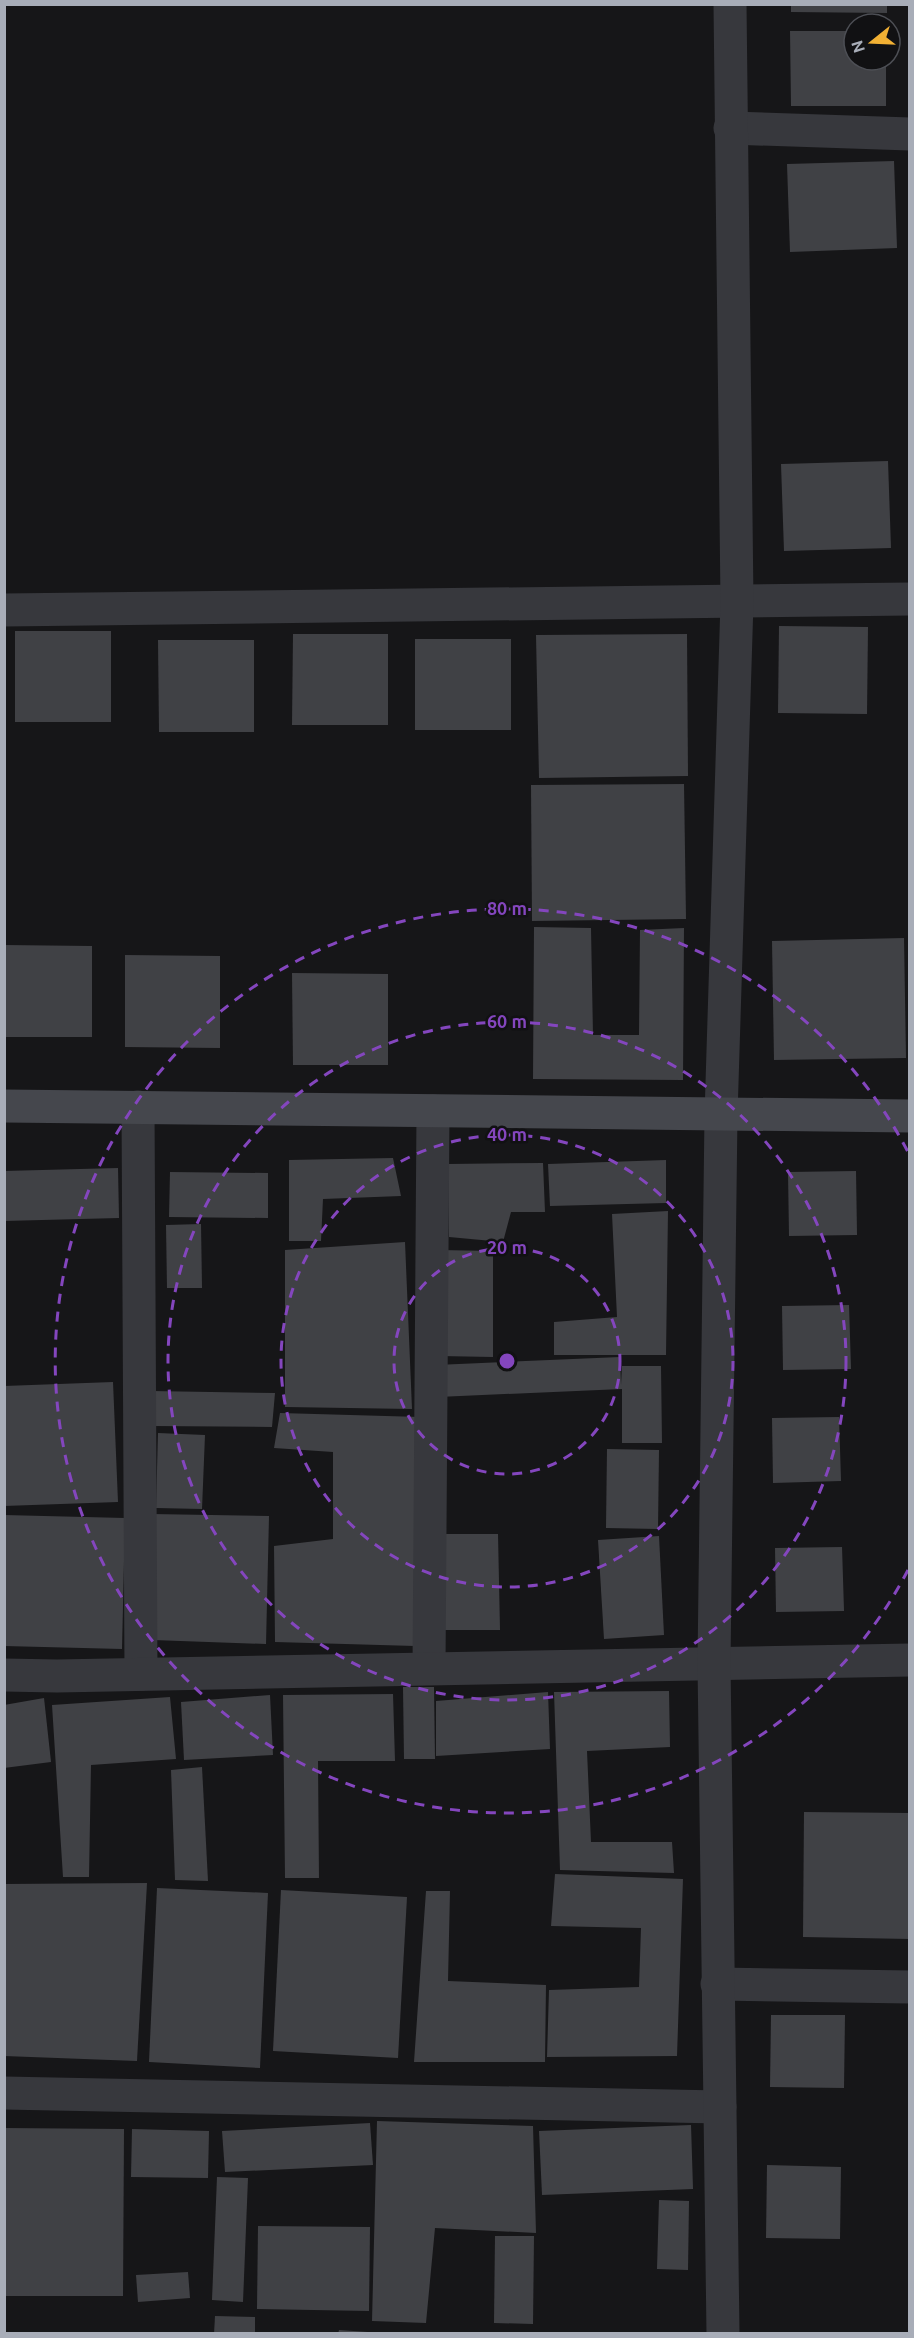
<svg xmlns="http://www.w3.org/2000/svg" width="914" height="2338" viewBox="0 0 914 2338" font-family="Ubuntu,sans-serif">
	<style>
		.building { fill: #404145 }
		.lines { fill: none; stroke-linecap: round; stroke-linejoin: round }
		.street { stroke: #37383d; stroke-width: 33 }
		.secondary { stroke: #45474d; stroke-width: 33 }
		.ring { fill: none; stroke: #8446be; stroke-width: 3; stroke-dasharray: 10 8 }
		.centre { fill: #8446be; stroke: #111113; stroke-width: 3 }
		.ring-label { font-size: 18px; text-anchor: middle; font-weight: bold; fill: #8446be; stroke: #111113; stroke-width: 5; stroke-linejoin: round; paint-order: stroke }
	</style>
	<rect width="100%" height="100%" fill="#161618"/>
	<g class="building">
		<path d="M791,4H887V13L791,12Z"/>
		<path d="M790,31H854V60H886V106H791Z"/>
		<path d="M894,161L897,248L790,252L787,164Z"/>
		<path d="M888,461L891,548L784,551L781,464Z"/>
		<path d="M779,626L868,627L867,714L778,713Z"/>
		<rect x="15" y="631" width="96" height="91"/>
		<path d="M293,634H388V725H292Z"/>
		<path d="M687,634L688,776L539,778L536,635Z"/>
		<rect x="415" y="639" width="96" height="91"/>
		<path d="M158,640H254V732H159Z"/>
		<path d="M684,784L686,919L532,921L531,785Z"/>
		<path d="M534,927L591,928L593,1035H639L640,930L684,928L683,1080L533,1079Z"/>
		<path d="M904,938L906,1058L774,1060L772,941Z"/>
		<path d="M4,945L92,946V1037H4Z"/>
		<path d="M125,955L220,956V1048L125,1047Z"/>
		<path d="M292,973L388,974V1065H293Z"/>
		<path d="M393,1158L401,1196L323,1199L321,1241H289V1160Z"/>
		<path d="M666,1160V1203L550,1206L548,1164Z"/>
		<path d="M543,1163L545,1212H511L503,1242L449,1237L448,1164Z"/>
		<path d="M118,1168L119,1218L4,1221V1171Z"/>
		<path d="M856,1171L857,1235L789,1236L788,1172Z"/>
		<path d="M170,1172L268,1173V1218L169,1217Z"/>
		<path d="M668,1211L666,1355H554V1322L617,1317L612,1214Z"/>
		<path d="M201,1224L202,1288H167L166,1225Z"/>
		<path d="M405,1242L412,1409L285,1407V1250Z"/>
		<path d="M439,1250L493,1251V1357L439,1356Z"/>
		<path d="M849,1305L851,1369L783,1370L782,1306Z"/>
		<path d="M620,1357L621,1385L622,1366H661L662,1443H622V1389L438,1397L436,1365Z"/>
		<path d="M113,1382L118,1502L4,1506V1386Z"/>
		<path d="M151,1391L275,1393L272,1427L151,1426Z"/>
		<path d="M280,1413L421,1417L415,1646L275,1642L274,1546L333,1539V1452L274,1448Z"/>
		<path d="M839,1417L841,1481L773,1483L772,1418Z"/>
		<path d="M158,1433L205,1435L202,1509L156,1508Z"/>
		<path d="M607,1449L659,1450L658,1529L606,1528Z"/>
		<path d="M151,1514L269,1516L266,1644L153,1640Z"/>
		<path d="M4,1515L125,1518L122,1649L4,1646Z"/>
		<path d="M439,1534H498L500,1630H439Z"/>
		<path d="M659,1536L664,1635L604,1639L598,1540Z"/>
		<path d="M842,1547L844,1611L776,1612L775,1548Z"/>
		<path d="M403,1687H434L435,1759H404Z"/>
		<path d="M669,1691L670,1747L587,1751L591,1842H672L674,1873L560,1870L554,1692Z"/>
		<path d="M548,1692L550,1749L436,1756V1701Z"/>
		<path d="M393,1694L395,1761H318L319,1878H285L283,1695Z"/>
		<path d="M270,1695L273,1755L184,1760L181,1702Z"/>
		<path d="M170,1697L176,1759L91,1765L89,1877H63L52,1705Z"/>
		<path d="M44,1698L51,1762L4,1768V1705Z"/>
		<path d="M202,1767L208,1881L175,1880L171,1770Z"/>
		<path d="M804,1812L910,1813V1939L803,1937Z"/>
		<path d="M555,1874L683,1879L677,2056L547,2057L549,1990L639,1987L641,1928L551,1926Z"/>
		<path d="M147,1883L137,2061L4,2056V1884Z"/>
		<path d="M157,1888L268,1893L260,2068L149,2062Z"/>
		<path d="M281,1890L407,1897L398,2058L273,2051Z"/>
		<path d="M426,1891H450L448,1981L546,1985L545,2062H414Z"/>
		<path d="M771,2015H845L844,2088L770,2087Z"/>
		<path d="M377,2121L533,2126L536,2233L435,2228L426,2323L372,2321Z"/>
		<path d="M370,2123L373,2165L225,2172L222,2131Z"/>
		<path d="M691,2125L693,2189L542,2195L539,2131Z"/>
		<path d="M4,2128L124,2129L123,2296H4Z"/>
		<path d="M132,2129L209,2131L208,2178L131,2177Z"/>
		<path d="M767,2165L841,2167L840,2239L766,2238Z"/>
		<path d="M217,2177L248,2178L243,2302L212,2300Z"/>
		<path d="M659,2200L689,2201L688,2270L657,2269Z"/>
		<path d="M258,2226L370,2227L369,2311L257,2309Z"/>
		<path d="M495,2236H534L533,2324L494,2323Z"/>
		<path d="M188,2272L190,2298L138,2302L136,2275Z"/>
		<path d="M215,2316L255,2317V2334H214Z"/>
		<path d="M339,2330L368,2332V2334H338Z"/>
	</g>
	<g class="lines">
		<g class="street">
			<path d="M730,128L910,134"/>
			<path d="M4,610L910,599"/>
			<path d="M138,1107L141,1674"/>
			<path d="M429,1668L433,1111"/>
			<path d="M4,1675L57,1676L910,1660"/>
			<path d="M717,1984L910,1987"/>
			<path d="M4,2093L720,2107"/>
			<path d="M723,2334L714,1663L721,1115L737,602L730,4"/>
		</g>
		<path class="secondary" d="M4,1106L910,1116"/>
	</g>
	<g class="ring">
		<circle cx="507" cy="1361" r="113"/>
		<circle cx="507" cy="1361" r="226"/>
		<circle cx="507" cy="1361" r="339"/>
		<path d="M908 1570A452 452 0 1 1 908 1152"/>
	</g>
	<circle cx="507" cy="1361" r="9" class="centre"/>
	<g class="ring-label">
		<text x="507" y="915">80 m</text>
		<text x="507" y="1028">60 m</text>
		<text x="507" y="1141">40 m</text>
		<text x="507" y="1254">20 m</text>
	</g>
	<rect width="914" height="2338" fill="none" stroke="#a8adb8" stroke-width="12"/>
	<g transform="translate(872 42) rotate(252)"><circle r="28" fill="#111113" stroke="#4d4f55" stroke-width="1.5"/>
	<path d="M0-4.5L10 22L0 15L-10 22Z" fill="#f2b134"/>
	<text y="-9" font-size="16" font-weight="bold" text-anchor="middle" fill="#a8adb8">N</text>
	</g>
</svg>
